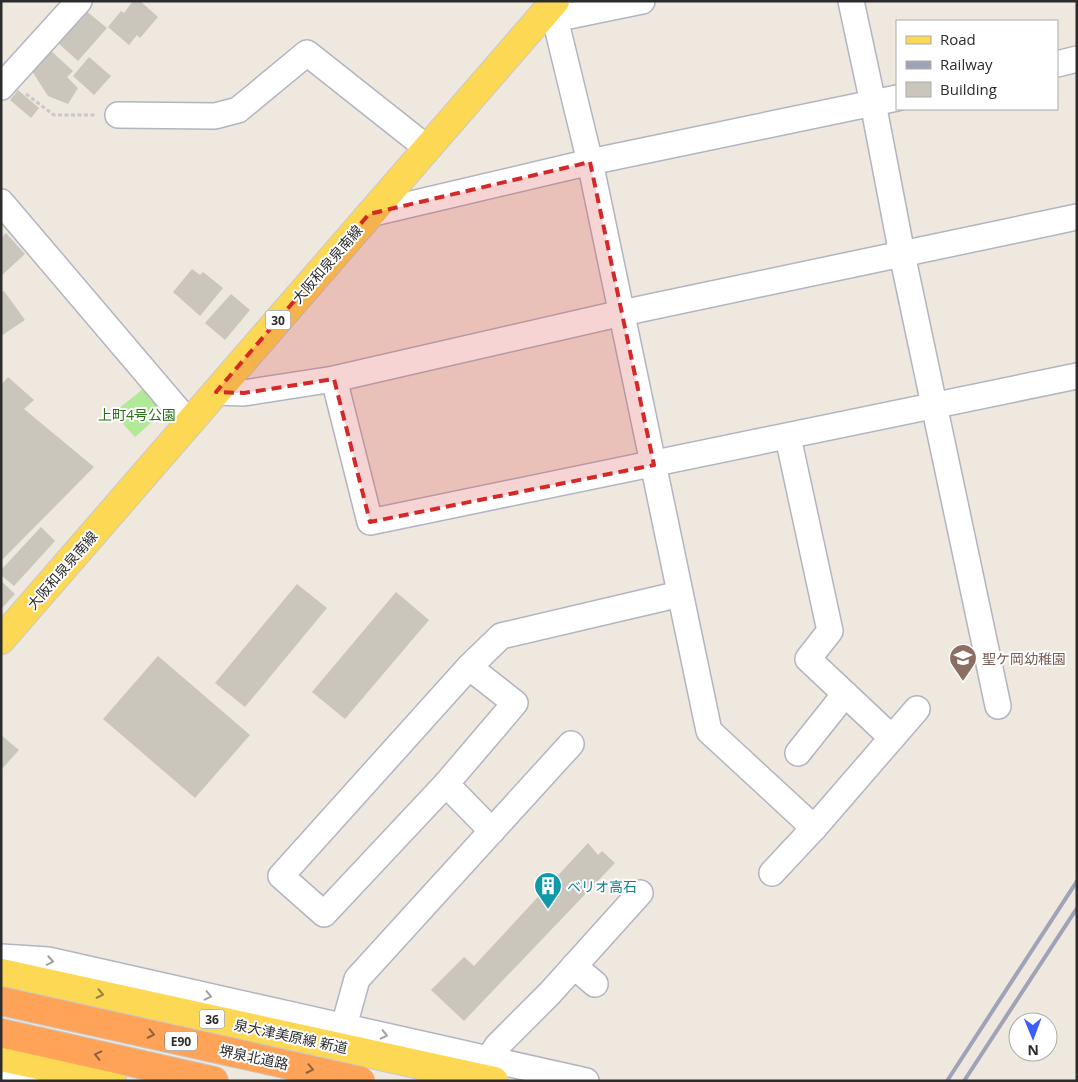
<svg xmlns="http://www.w3.org/2000/svg" width="1078" height="1082" viewBox="0 0 1078 1082" font-family="'Open Sans','Noto Sans JP',sans-serif">
	<style>
		.green { fill: #b1ea96 }
		.building { fill: #cac6bc }
		.lines { fill: none; stroke-linecap: round; stroke-linejoin: round }
		.street-casing { stroke: #b2b4c1; stroke-width: 28 }
		.primary-casing { stroke: #c8c8c8; stroke-width: 30 }
		.highway-casing { stroke: #c8c8c8; stroke-width: 30 }
		.path { stroke: #c8c8c8; stroke-width: 3; stroke-dasharray: 4 2.5; stroke-linecap: butt }
		.street { stroke: #fff; stroke-width: 25 }
		.primary { stroke: #fdd854; stroke-width: 28 }
		.highway { stroke: #ffa359; stroke-width: 28 }
		.rail { stroke: #9fa3b8; stroke-width: 4 }
		.highway-bridge-casing { stroke: #c8c8c8; stroke-width: 30; stroke-linecap: butt }
		.highway-bridge { stroke: #ffa359; stroke-width: 28 }
		.oneway { stroke: #a0a0a0 }
		.oneway2 { stroke: #948240 }
		.oneway3 { stroke: #8b6240 }
		.marked { fill: #d62828; fill-opacity: 0.2; stroke: #d62828; stroke-width: 4; stroke-dasharray: 10 6; stroke-linejoin: round }
		.labels { text-anchor: middle; dominant-baseline: central; stroke-width: 4; stroke-linejoin: round; paint-order: stroke }
		.shield { fill: #fff; stroke: #6b6b6b; stroke-width: 1 }
		.shield-label { font-size: 12px; font-weight: bold; fill: #2c2c2c }
		.street-label { font-size: 14px; fill: #2c2c2c; stroke: #fff }
		.park-label { font-size: 14px; fill: #267214; stroke: #fff }
		.education-label { font-size: 14px; fill: #785e54; stroke: #fff; text-anchor: start }
		.culture-label { font-size: 14px; fill: #0d838f; stroke: #fff; text-anchor: start }
	</style>
	<rect width="100%" height="100%" fill="#efe8de"/>
	<path class="green" d="M143,389L163,412L135,437L113,413Z"/>
	<g class="building">
		<path d="M133,1H140L158,17L140,38L137,35L129,45L108,27L121,11L124,13Z"/>
		<path d="M85,10L107,28L78,61L57,42Z"/>
		<path d="M51,51L73,71L67,77L78,88L68,104L48,96L32,71Z"/>
		<path d="M89,57L111,76L94,95L73,76Z"/>
		<path d="M18,90L39,108L31,118L10,100Z"/>
		<path d="M6,233L25,254L1,276V238Z"/>
		<path d="M192,269L200,275L203,272L223,288L200,316L173,292Z"/>
		<path d="M4,291L25,320L1,336V293Z"/>
		<path d="M231,294L250,310L225,340L205,323Z"/>
		<path d="M8,377L34,400L24,409L94,467L1,561V385Z"/>
		<path d="M41,527L55,541L14,586L1,575V570Z"/>
		<path d="M1,581L15,594L1,609Z"/>
		<path d="M297,584L327,608L245,707L215,683Z"/>
		<path d="M396,592L429,620L345,719L312,692Z"/>
		<path d="M158,656L250,735L195,798L103,719Z"/>
		<path d="M1,735L19,750L1,770Z"/>
		<path d="M588,843L598,855L602,851L615,863L464,1021L431,990L464,957L474,966Z"/>
	</g>
	<g class="lines">
		<defs>
			<g id="street">
				<path d="M851,1L873,103L902,254L998,706"/>
				<path d="M552,6L590,162L897,98"/>
				<path d="M552,6L569,16L642,1"/>
				<path d="M1057,64L1077,59"/>
				<path d="M1,87L79,1"/>
				<path d="M118,115L215,116L238,110L307,53L427,148"/>
				<path d="M1,202L189,423"/>
				<path d="M369,214L590,162L709,731L814,828"/>
				<path d="M334,379L370,522L1077,376"/>
				<path d="M216,392L244,393L334,379L622,313L1077,217"/>
				<path d="M788,437L830,631L808,659L892,738"/>
				<path d="M469,667L515,703L446,784L324,914L281,876L469,667L501,636L680,594"/>
				<path d="M798,753L845,694"/>
				<path d="M446,784L492,831"/>
				<path d="M772,873L814,828L917,709"/>
				<path d="M1,957L48,960L586,1081"/>
				<path d="M574,966L595,984"/>
				<path d="M344,1026L357,979L571,744"/>
				<path d="M489,1059L497,1046L550,993L640,893"/>
				<path d="M1,1073L26,1081"/>
			</g>
			<g id="primary">
				<path d="M1,640L555,1"/>
				<path d="M1,973L494,1081"/>
				<path d="M1,1057L112,1081"/>
			</g>
			<path id="highway" d="M1,1033L214,1081"/>
		</defs>
		<use href="#street" class="street-casing"/>
		<use href="#primary" class="primary-casing"/>
		<use href="#highway" class="highway-casing"/>
		<path class="path" d="M26,94L54,115H95"/>
		<use href="#street" class="street"/>
		<use href="#primary" class="primary"/>
		<use href="#highway" class="highway"/>
		<g class="rail">
			<path d="M947,1081L1077,881"/>
			<path d="M964,1081L1077,908"/>
		</g>
		<defs>
			<path id="highway-bridge" d="M1,1001L361,1081"/>
		</defs>
		<use href="#highway-bridge" class="highway-bridge-casing"/>
		<use href="#highway-bridge" class="highway-bridge"/>
	</g>
	<defs><path id="oneway-chevron" d="M-2-3.5L2.5 0L-2 3.5" fill="none" stroke-width="1.6" stroke-linecap="round" stroke-linejoin="round" transform="scale(1.25)"/></defs>
	<g class="oneway">
		<use href="#oneway-chevron" transform="translate(50 961) rotate(10)"/>
		<use href="#oneway-chevron" transform="translate(208 996) rotate(13)"/>
		<use href="#oneway-chevron" transform="translate(384 1035) rotate(13)"/>
	</g>
	<use class="oneway2" href="#oneway-chevron" transform="translate(100 994) rotate(12)"/>
	<g class="oneway3">
		<use href="#oneway-chevron" transform="translate(151 1034) rotate(12)"/>
		<use href="#oneway-chevron" transform="translate(98 1055) rotate(-167)"/>
		<use href="#oneway-chevron" transform="translate(310 1069) rotate(12)"/>
	</g>
	<path class="marked" d="M590,162L654,465L370,522L334,379L244,393L216,392L369,214Z"/>
	<defs>
		<symbol id="school-pin" viewBox="-11 -11 22 30"><path d="M0 17L-7.5 6A9.5 9.5 0 1 1 7.5 6Z" fill="#8d6e63" stroke="#fff"/><path d="M0-5L7-2L0 1L-7-2ZM-4 1L0 2.5L4 1V4Q0 6-4 4Z" fill="#fff"/></symbol>
		<symbol id="building-pin" viewBox="-11 -11 22 30"><path d="M0 17L-7.5 6A9.5 9.5 0 1 1 7.5 6Z" fill="#0f9aa8" stroke="#fff"/><path d="M-4-6H4V6H1V3H-1V6H-4ZM-2.5-4.3h1.7v1.8h-1.7ZM.8-4.3h1.7v1.8H.8ZM-2.5-1h1.7V.8h-1.7ZM.8-1h1.7V.8H.8Z" fill="#fff"/></symbol>
	</defs>
	<g fill-rule="evenodd">
		<use href="#school-pin" x="947" y="642" width="32" height="43"/>
		<use href="#building-pin" x="532" y="870" width="32" height="43"/>
	</g>
	<g class="labels">
		<g class="shield">
			<rect x="265.5" y="310.5" width="25" height="19" rx="4"/>
			<rect x="199.5" y="1009.5" width="25" height="19" rx="4"/>
			<rect x="165" y="1031.5" width="32" height="19" rx="4"/>
		</g>
		<g class="shield-label">
			<text x="278" y="320">30</text>
			<text x="212" y="1019">36</text>
			<text x="181" y="1041">E90</text>
		</g>
		<g class="street-label">
			<text transform="translate(327 264) rotate(-49)">大阪和泉泉南線</text>
			<text transform="translate(62 570) rotate(-49)">大阪和泉泉南線</text>
			<text transform="translate(291 1036) rotate(12)">泉大津美原線 新道</text>
			<text transform="translate(254 1057) rotate(12)">堺泉北道路</text>
		</g>
		<g class="park-label">
			<text x="137" y="414">上町4号公園</text>
		</g>
		<g class="education-label">
			<text x="982" y="658">聖ケ岡幼稚園</text>
		</g>
		<g class="culture-label">
			<text x="567" y="886">ベリオ高石</text>
		</g>
	</g>
	<rect width="1078" height="1082" fill="none" stroke="#2c2c2c" stroke-width="5"/>
	<rect x="896" y="20" width="162" height="90" fill="#ffffff" stroke="#ababab"/>
	<rect x="906" y="36" width="25" height="8" fill="#fdd854" stroke="#ababab"/>
	<text x="940" y="45" font-size="15" fill="#2c2c2c">Road</text>
	<rect x="906" y="61" width="25" height="8" fill="#9fa3b8" stroke="#ababab"/>
	<text x="940" y="70" font-size="15" fill="#2c2c2c">Railway</text>
	<rect x="906" y="82" width="25" height="15" fill="#cac6bc" stroke="#ababab"/>
	<text x="940" y="95" font-size="15" fill="#2c2c2c">Building</text>
	<g transform="translate(1033 1037) rotate(179)"><circle r="24" fill="#ffffff" stroke="#ababab"/>
	<path d="M0-4L9 19L0 12L-9 19Z" fill="#3b5dff"/>
	<text y="-8" font-size="14" font-weight="bold" text-anchor="middle" fill="#2c2c2c">N</text>
	</g>
</svg>
